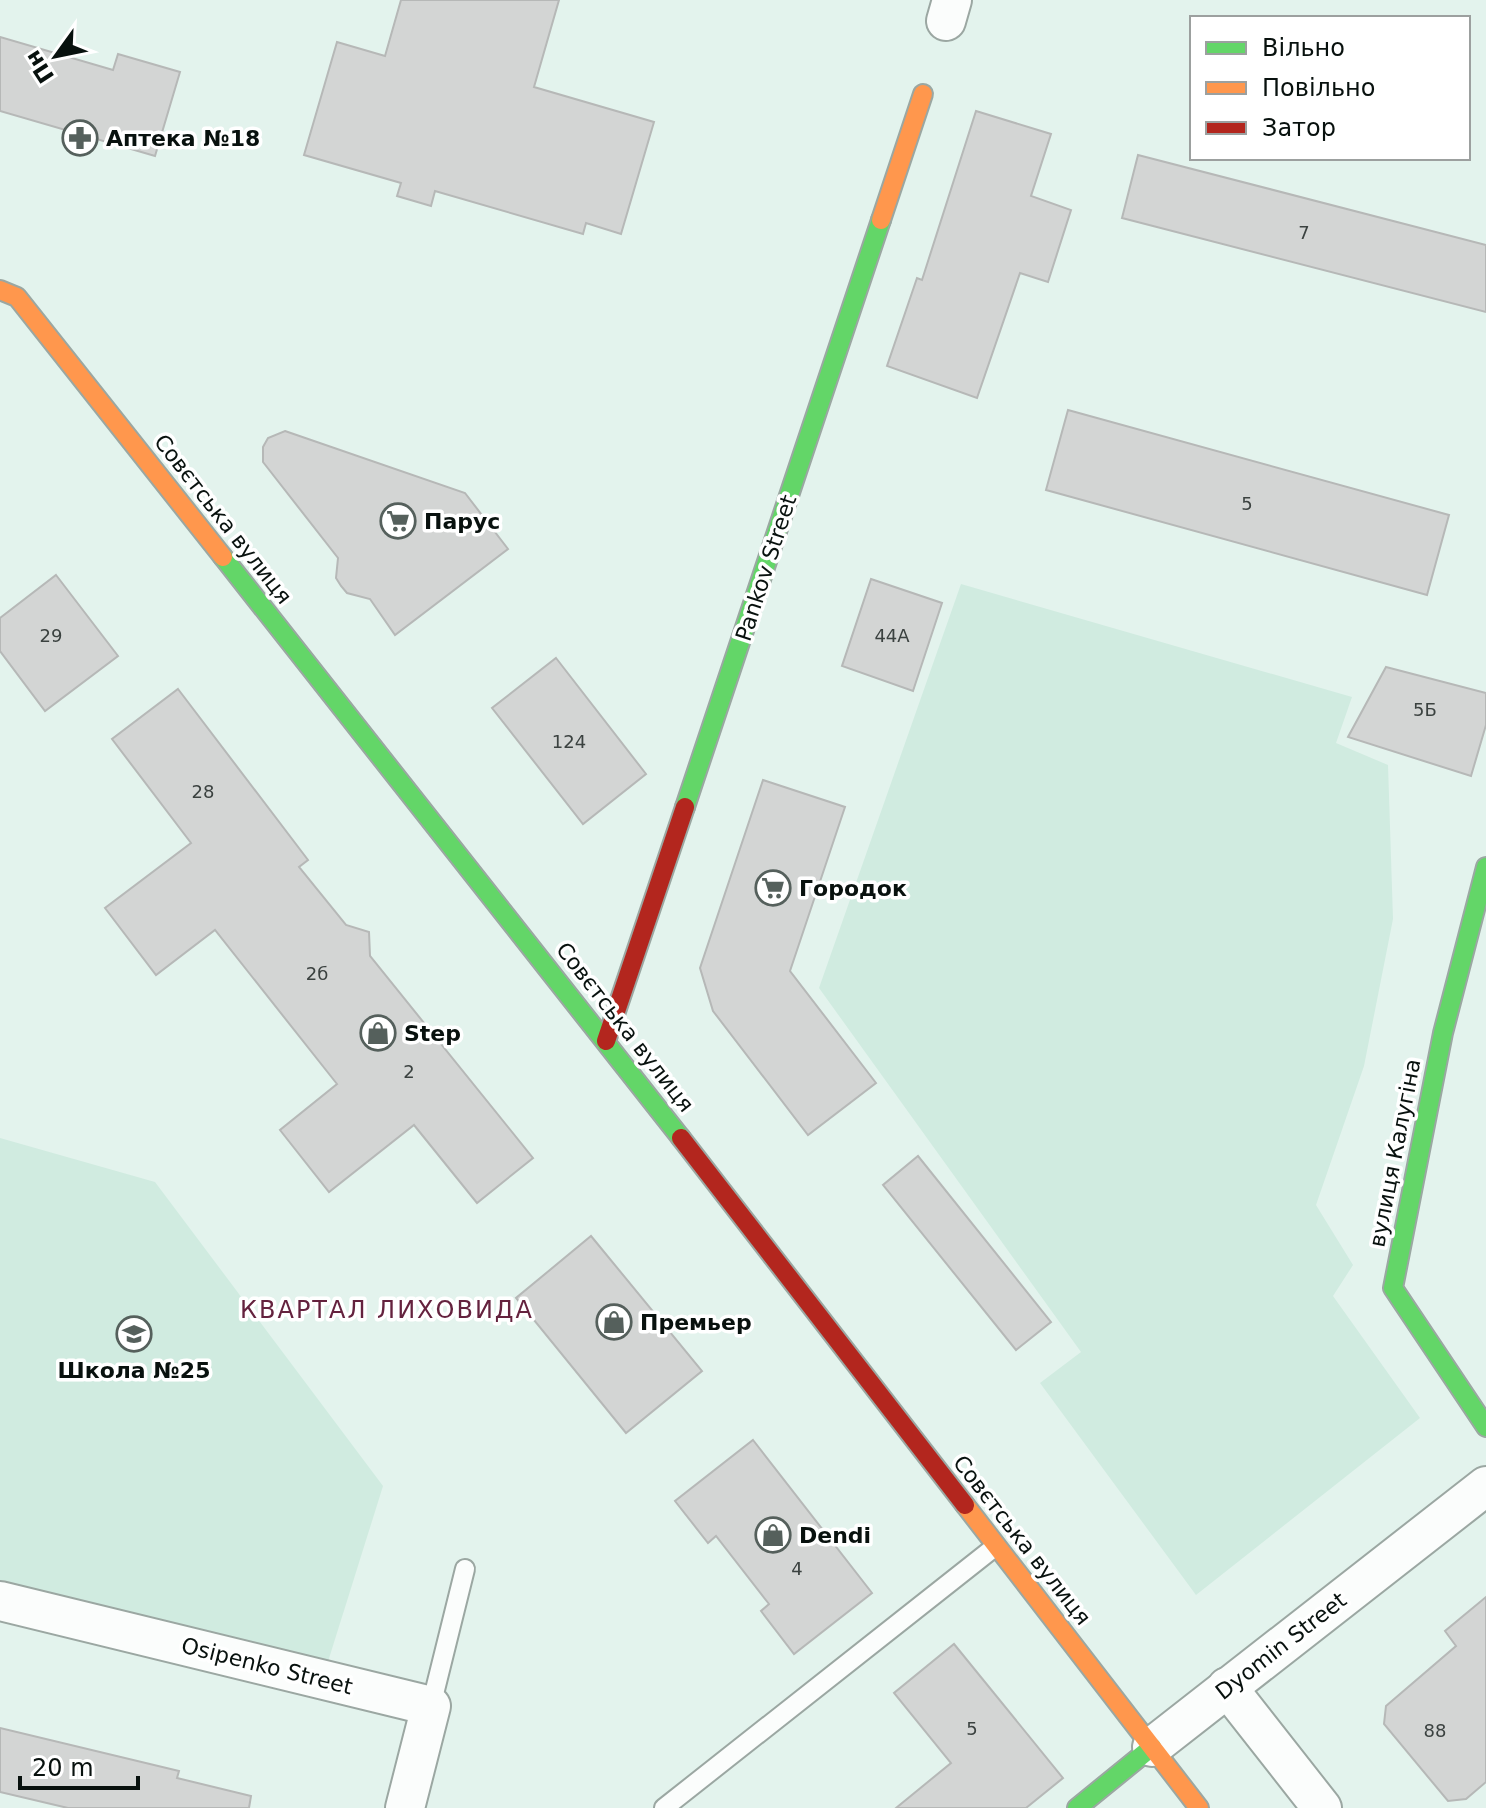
<svg xmlns="http://www.w3.org/2000/svg" width="1486" height="1808" viewBox="0 0 1486 1808" font-family="'DejaVu Sans',sans-serif">
	<style>
		.built { fill: #d0ebe0 }
		.building { fill: #d3d5d4; stroke: #b6b8b7; stroke-width: 2 }
		.lines { fill: none; stroke-linecap: round; stroke-linejoin: round }
		.lane-casing { stroke: #9ba7a2; stroke-width: 22 }
		.street-casing { stroke: #9ba7a2; stroke-width: 42 }
		.fast-casing { stroke: #9ba7a2; stroke-width: 22 }
		.slow-casing { stroke: #9ba7a2; stroke-width: 22 }
		.jam-casing { stroke: #9ba7a2; stroke-width: 22 }
		.lane { stroke: #fbfdfc; stroke-width: 18 }
		.street { stroke: #fbfdfc; stroke-width: 38 }
		.fast { stroke: #63d668; stroke-width: 18 }
		.slow { stroke: #ff974d; stroke-width: 18 }
		.jam { stroke: #b3261e; stroke-width: 18 }
		.labels { text-anchor: middle; dominant-baseline: central; stroke-width: 7; stroke-linejoin: round; paint-order: stroke }
		.number-label { font-size: 18px; fill: #3b4240 }
		.poi-label { font-size: 22px; font-weight: bold; fill: #08110e; stroke: #fff; text-anchor: start }
		.street-label { font-size: 22px; fill: #08110e; stroke: #fff }
		.neighbourhood-label { font-size: 24px; letter-spacing: 2px; fill: #64223e; stroke: #fff }
	</style>
	<rect width="100%" height="100%" fill="#e3f3ed"/>
	<g class="built">
		<path d="M961,584L1352,697L1336,743L1388,765L1393,919L1364,1066L1316,1205L1353,1265L1333,1296L1420,1418L1196,1595L1040,1383L1081,1352L819,988Z"/>
		<path d="M0,1138L155,1182L383,1486L326,1668L0,1583Z"/>
	</g>
	<g class="building">
		<path d="M401,0H559L534,87L654,122L621,234L586,223L583,234L435,191L431,206L397,196L401,183L304,155L337,42L385,56Z"/>
		<path d="M0,37L113,70L118,54L180,72L155,156L0,111Z"/>
		<path d="M976,111L1051,134L1031,196L1071,210L1048,282L1020,273L977,398L887,366L917,278L922,280Z"/>
		<path d="M1138,155L1486,245V312L1122,218Z"/>
		<path d="M1068,410L1449,515L1427,595L1046,490Z"/>
		<path d="M285,431L465,493L508,549L395,635L370,599L347,593L341,586L336,578L338,558L263,462V447L268,438Z"/>
		<path d="M56,575L118,656L45,711L0,651V618Z"/>
		<path d="M871,579L942,603L913,691L842,666Z"/>
		<path d="M556,658L646,774L583,824L492,708Z"/>
		<path d="M1386,667L1486,693V725L1471,776L1348,737Z"/>
		<path d="M178,689L308,860L299,867L346,925L369,932L370,956L533,1158L477,1203L414,1125L329,1192L280,1130L337,1084L215,930L156,975L105,908L191,843L112,739Z"/>
		<path d="M763,780L845,807L790,971L876,1083L808,1135L713,1011L700,968Z"/>
		<path d="M918,1156L1051,1322L1016,1350L883,1185Z"/>
		<path d="M591,1236L702,1371L626,1433L516,1298Z"/>
		<path d="M753,1440L872,1593L794,1654L761,1611L769,1604L716,1536L708,1543L675,1501Z"/>
		<path d="M1486,1597V1782L1466,1799L1448,1801L1384,1724L1386,1706L1456,1646L1445,1631Z"/>
		<path d="M954,1644L1063,1778L1026,1808H896L951,1763L894,1693Z"/>
		<path d="M0,1728L179,1771L177,1778L251,1796L249,1808H68L0,1792Z"/>
	</g>
	<g class="lines">
		<defs>
			<g id="lane">
				<path d="M431,1706L465,1569"/>
				<path d="M664,1808L996,1546"/>
			</g>
			<g id="street">
				<path d="M946,21L952,0"/>
				<path d="M0,1601L431,1706L405,1808"/>
				<path d="M1227,1687L1322,1808"/>
				<path d="M1152,1747L1486,1486"/>
			</g>
			<g id="fast">
				<path d="M223,557L681,1138"/>
				<path d="M685,807L881,220"/>
				<path d="M1486,867L1443,1033L1393,1288L1486,1427"/>
				<path d="M1077,1808L1152,1747"/>
			</g>
			<g id="slow">
				<path d="M881,220L923,94"/>
				<path d="M0,290L17,297L223,557"/>
				<path d="M965,1505L1199,1808"/>
			</g>
			<g id="jam">
				<path d="M606,1041L685,807"/>
				<path d="M681,1138L965,1505"/>
			</g>
		</defs>
		<use href="#lane" class="lane-casing"/>
		<use href="#street" class="street-casing"/>
		<use href="#fast" class="fast-casing"/>
		<use href="#slow" class="slow-casing"/>
		<use href="#jam" class="jam-casing"/>
		<use href="#lane" class="lane"/>
		<use href="#street" class="street"/>
		<use href="#fast" class="fast"/>
		<use href="#slow" class="slow"/>
		<use href="#jam" class="jam"/>
	</g>
	<defs>
		<symbol id="pharmacy-ring" viewBox="-11 -11 22 22"><circle r="9.5" fill="#fff" stroke="#55605c" stroke-width="1.5"/><path d="M-2-6h4v4h4v4h-4v4h-4v-4h-4v-4h4Z" fill="#55605c"/></symbol>
		<symbol id="supermarket-ring" viewBox="-11 -11 22 22"><circle r="9.5" fill="#fff" stroke="#55605c" stroke-width="1.5"/><path d="M-6-5.5h2.5l.6 2H6L4.5 2H-2.5L-4.4-4H-6ZM-1.5 3.2a1.3 1.3 0 1 0 .1 0ZM3 3.2a1.3 1.3 0 1 0 .1 0Z" fill="#55605c"/></symbol>
		<symbol id="shop-ring" viewBox="-11 -11 22 22"><circle r="9.5" fill="#fff" stroke="#55605c" stroke-width="1.5"/><path d="M-5-2.5h2.3a2.7 3.5 0 0 1 5.4 0H5L5.5 6h-11ZM-1.5-2.5h3a1.5 2.3 0 0 0-3 0Z" fill="#55605c"/></symbol>
		<symbol id="school-ring" viewBox="-11 -11 22 22"><circle r="9.5" fill="#fff" stroke="#55605c" stroke-width="1.5"/><path d="M0-5L7-2L0 1L-7-2ZM-4 1L0 2.5L4 1V4Q0 6-4 4Z" fill="#55605c"/></symbol>
	</defs>
	<g fill-rule="evenodd">
		<use href="#pharmacy-ring" x="60" y="118" width="40" height="40"/>
		<use href="#supermarket-ring" x="378" y="501" width="40" height="40"/>
		<use href="#supermarket-ring" x="753" y="868" width="40" height="40"/>
		<use href="#shop-ring" x="358" y="1013" width="40" height="40"/>
		<use href="#shop-ring" x="594" y="1302" width="40" height="40"/>
		<use href="#school-ring" x="114" y="1314" width="40" height="40"/>
		<use href="#shop-ring" x="753" y="1515" width="40" height="40"/>
	</g>
	<g class="labels">
		<g class="number-label">
			<text x="1304" y="232">7</text>
			<text x="1247" y="503">5</text>
			<text x="51" y="635">29</text>
			<text x="892" y="635">44А</text>
			<text x="1425" y="709">5Б</text>
			<text x="569" y="741">124</text>
			<text x="203" y="791">28</text>
			<text x="317" y="973">2б</text>
			<text x="409" y="1071">2</text>
			<text x="797" y="1568">4</text>
			<text x="972" y="1728">5</text>
			<text x="1435" y="1730">88</text>
		</g>
		<g class="poi-label">
			<text x="106" y="138">Аптека №18</text>
			<text x="424" y="521">Парус</text>
			<text x="799" y="888">Городок</text>
			<text x="404" y="1033">Step</text>
			<text x="640" y="1322">Премьер</text>
			<text x="134" y="1370" text-anchor="middle">Школа №25</text>
			<text x="799" y="1535">Dendi</text>
		</g>
		<g class="street-label">
			<text transform="translate(223 519) rotate(52)">Совєтська вулиця</text>
			<text transform="translate(766 568) rotate(-72)">Pankov Street</text>
			<text transform="translate(625 1027) rotate(52)">Совєтська вулиця</text>
			<text transform="translate(1395 1153) rotate(-79)">вулиця Калугіна</text>
			<text transform="translate(1022 1540) rotate(52)">Совєтська вулиця</text>
			<text transform="translate(1281 1646) rotate(-38)">Dyomin Street</text>
			<text transform="translate(267 1666) rotate(14)">Osipenko Street</text>
		</g>
		<g class="neighbourhood-label">
			<text x="387" y="1310">КВАРТАЛ ЛИХОВИДА</text>
		</g>
	</g>
	<rect x="1190" y="16" width="280" height="144" fill="#ffffff" stroke="#9ca09f" stroke-width="2"/>
	<rect x="1206" y="42" width="40" height="12" fill="#63d668" stroke="#9ca09f" stroke-width="2"/>
	<text x="1262" y="56" font-size="24" fill="#08110e">Вільно</text>
	<rect x="1206" y="82" width="40" height="12" fill="#ff974d" stroke="#9ca09f" stroke-width="2"/>
	<text x="1262" y="96" font-size="24" fill="#08110e">Повільно</text>
	<rect x="1206" y="122" width="40" height="12" fill="#b3261e" stroke="#9ca09f" stroke-width="2"/>
	<text x="1262" y="136" font-size="24" fill="#08110e">Затор</text>
	<g transform="translate(56 56) rotate(237)" stroke="#ffffff" stroke-width="6" paint-order="stroke">
	<path d="M0-6L14 30L0 20L-14 30Z" fill="#08110e"/>
	<text y="-12" font-size="22" font-weight="bold" text-anchor="middle" fill="#08110e">Пн</text>
	</g>
	<path d="M20 1776v12h118v-12" fill="none" stroke="#08110e" stroke-width="4"/>
	<text x="32" y="1776" font-size="24" fill="#08110e" stroke="#ffffff" stroke-width="6" paint-order="stroke">20 m</text>
</svg>
